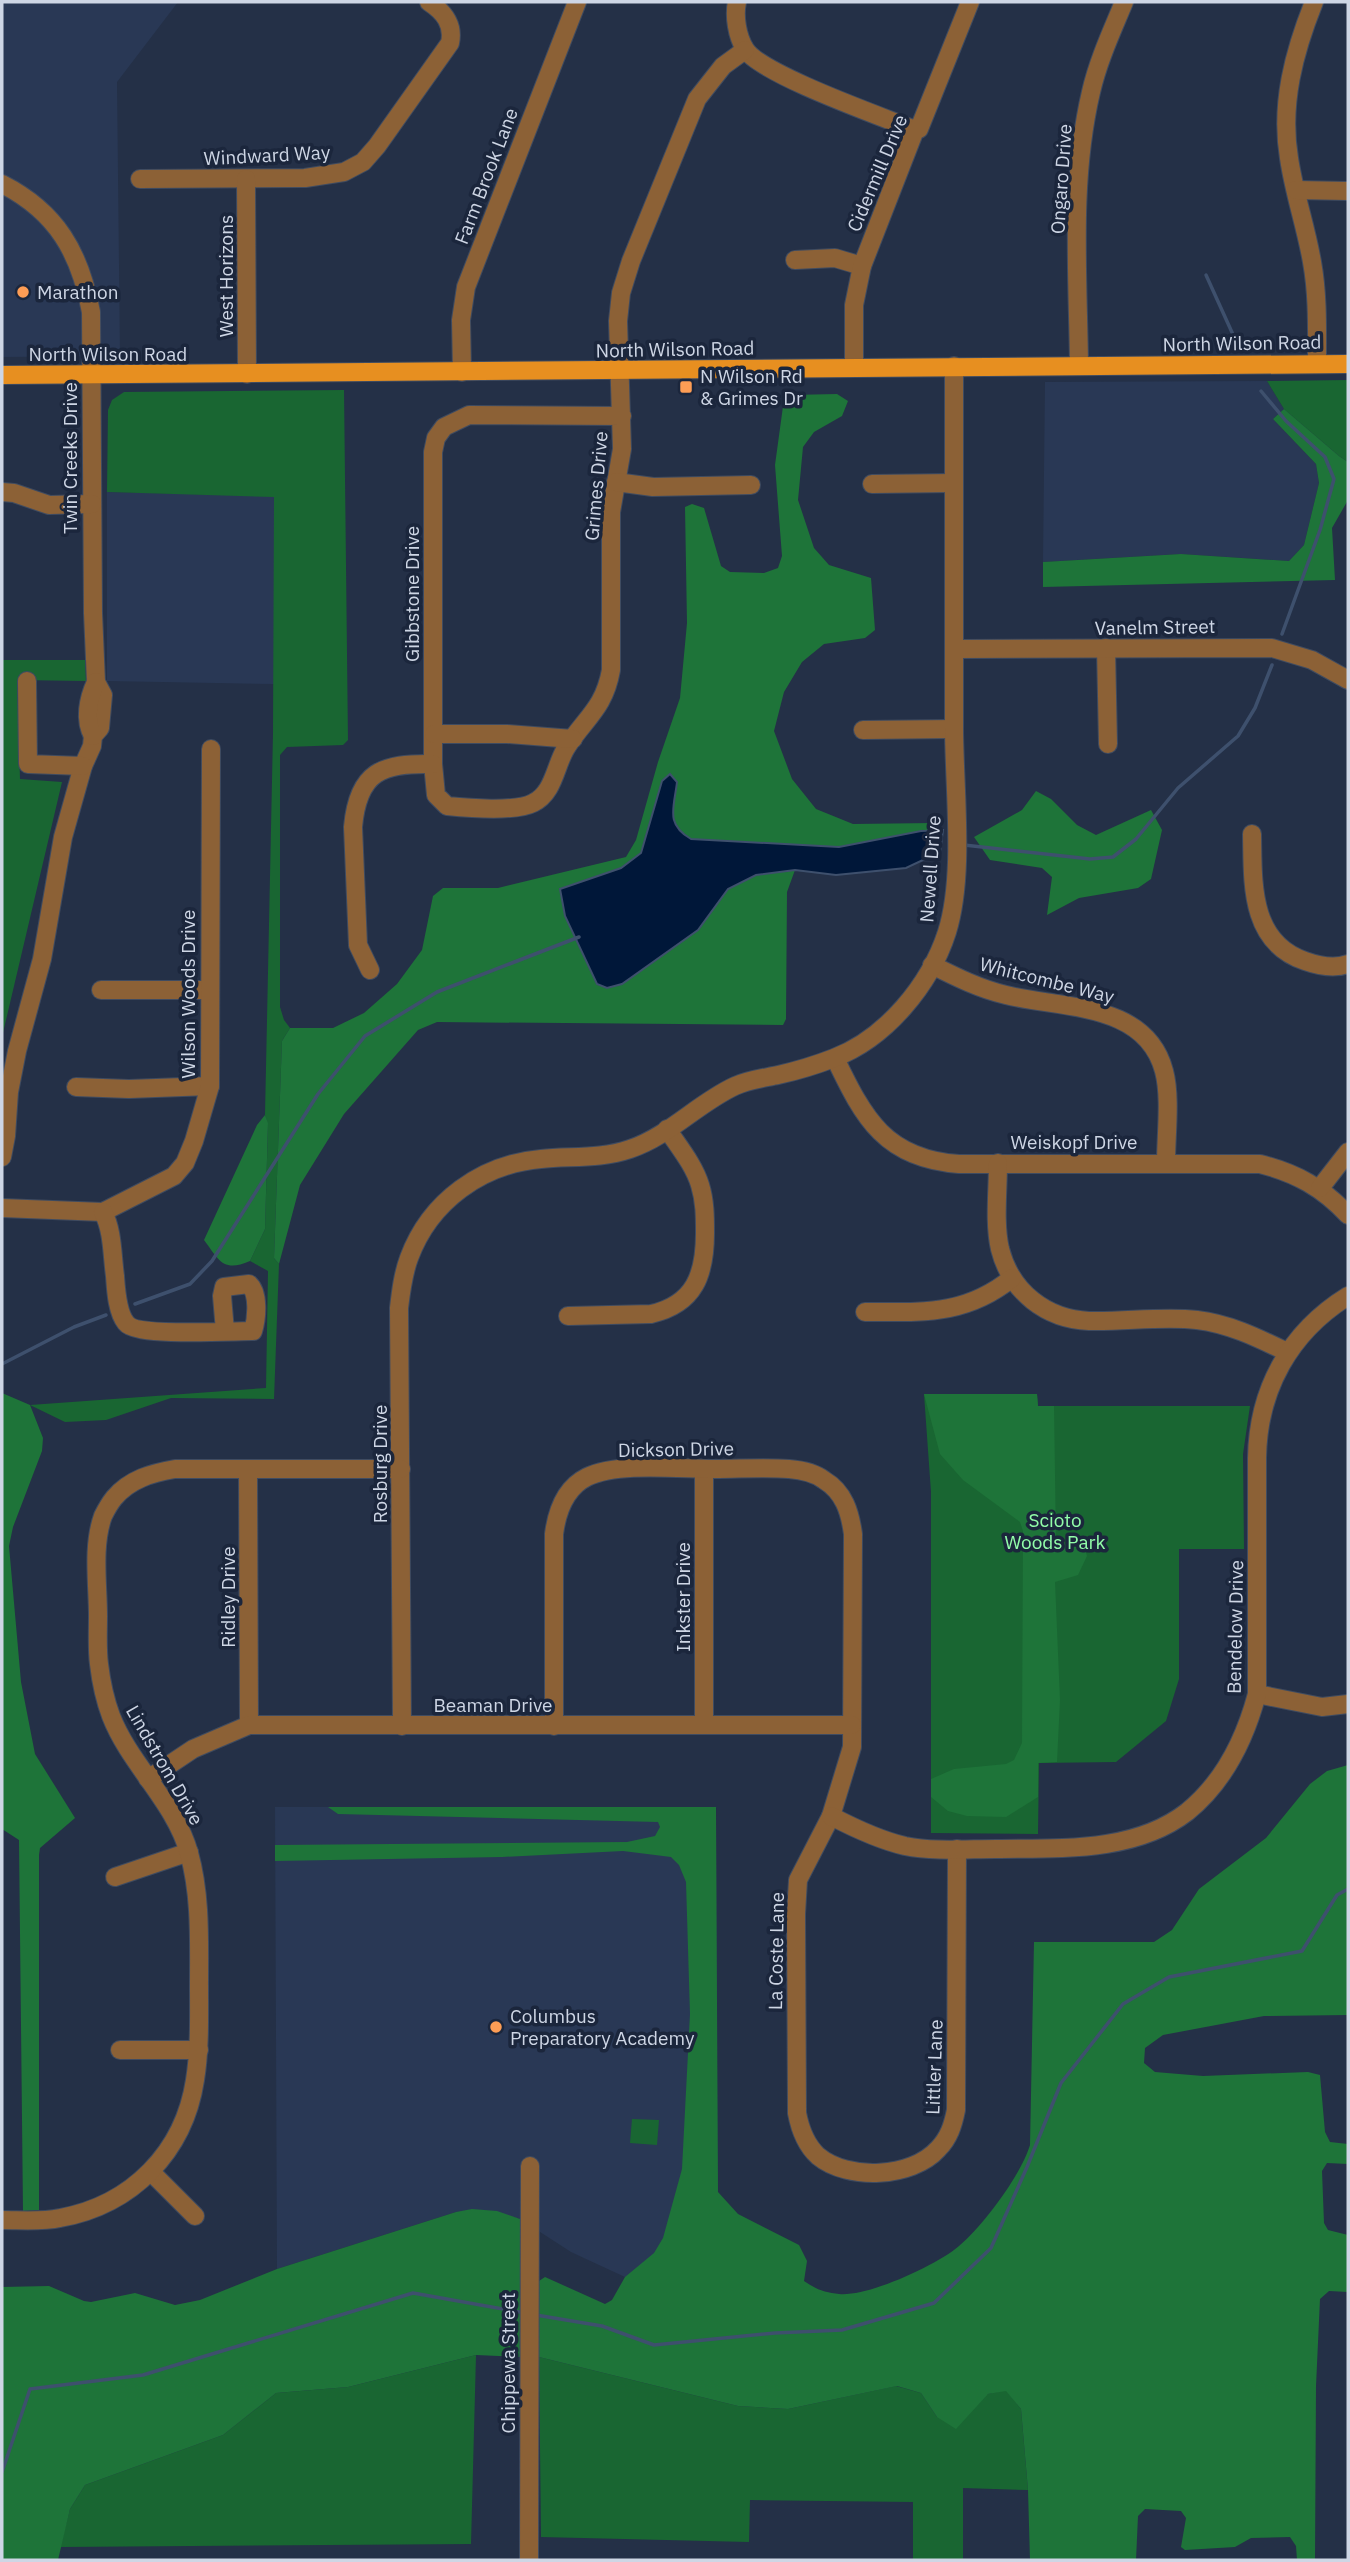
<svg xmlns="http://www.w3.org/2000/svg" width="1350" height="2562" viewBox="0 0 1350 2562" font-family="'IBM Plex Sans',sans-serif">
	<style>
		.built { fill: #293855 }
		.green { fill: #196632 }
		.forest { fill: #1e7439 }
		.water { fill: #001739; stroke: #3e506d; stroke-width: 2 }
		.lines { fill: none; stroke-linecap: round; stroke-linejoin: round }
		.stream { stroke: #3e506d; stroke-width: 3.5 }
		.minor-casing { stroke: #3f4b60; stroke-width: 20 }
		.major-casing { stroke: #3f4b60; stroke-width: 20 }
		.minor { stroke: #8c6136; stroke-width: 18 }
		.major { stroke: #e78f20; stroke-width: 18 }
		.poi-dot { fill: #fd9d55; stroke: #1b263c; stroke-width: 2.5 }
		.labels { text-anchor: middle; dominant-baseline: central; stroke-width: 7; stroke-linejoin: round; paint-order: stroke }
		.street-label { font-size: 19px; fill: #ced6e5; stroke: #1b263c }
		.poi-label { font-size: 19px; fill: #ced6e5; stroke: #1b263c; text-anchor: start }
		.park-label { font-size: 19px; fill: #92fda9; stroke: #1b263c }
	</style>
	<rect width="100%" height="100%" fill="#243047"/>
	<g class="built">
		<path d="M2,2H178L117,82L120,356L2,357Z"/>
		<path d="M1267,381L1284,409L1273,419L1316,464L1319,483L1304,545L1289,561L1181,554L1043,562L1045,382Z"/>
		<path d="M107,492L274,496V684L107,681Z"/>
		<path d="M275,1807H716L718,2302L625,2277L571,2252L520,2219L485,2210L456,2212L277,2269Z"/>
	</g>
	<g class="green">
		<path d="M1348,380V462L1339,456L1284,409L1267,381Z"/>
		<path d="M344,390L348,740L343,745L287,747L280,755V1007L284,1020L290,1028L282,1041L274,1258L279,1264L274,1399L171,1398L106,1420L65,1422L30,1405L266,1388L268,1271L250,1261L265,1229L268,1124L265,1115L273,733L274,497L107,492L108,410L112,400L124,392Z"/>
		<path d="M2,660H85L86,681L17,680L20,779L62,782L2,1037Z"/>
		<path d="M924,1394H1037L1038,1406H1250L1243,1454L1244,1549H1179V1679L1166,1721L1116,1762L1039,1763L1038,1834L931,1833V1492Z"/>
		<path d="M632,2119L659,2120L657,2145L630,2143Z"/>
		<path d="M476,2355L471,2544L60,2547L70,2509L85,2485L223,2435L276,2393L348,2387Z"/>
		<path d="M539,2357L738,2406L788,2409L896,2386L921,2393L937,2417L988,2394L1006,2390L1021,2409L1028,2490L963,2488V2560H913V2502L750,2500L749,2542L541,2537Z"/>
	</g>
	<g class="forest">
		<path d="M837,394L848,401L842,416L814,432L803,447L798,500L814,548L829,565L871,578L875,630L865,638L824,644L802,662L784,692L774,731L792,779L816,809L853,824L934,823L943,830L921,831L839,847L691,839C665,824 674,808 677,782L641,853L621,868L560,889L565,916L597,984L698,930L728,889L756,875L795,870L787,892L786,1019L783,1025L437,1022L418,1030L344,1114L300,1185L279,1264L274,1258L282,1041L290,1028H333L364,1013L397,984L422,950L433,896L443,888H498L626,857L636,840L658,762L680,698L687,623L685,507L692,504L704,508L721,566L730,572L764,573L778,568L782,556L775,465L784,399L791,395Z"/>
		<path d="M1284,409L1339,456L1348,462V500L1332,528L1335,580L1043,587V562L1181,554L1289,561L1304,545L1319,483L1316,464L1273,419Z"/>
		<path d="M1036,791L1051,799L1077,825L1096,835L1151,810L1162,830L1151,879L1138,888L1079,898L1047,915L1052,877L1042,868L990,860L974,837L1022,810Z"/>
		<path d="M265,1115L268,1123L265,1229L250,1261C223,1273 219,1260 204,1240L257,1125Z"/>
		<path d="M2,1393L30,1405L43,1438L42,1451L13,1527L9,1546L21,1682L35,1754L75,1818L40,1848L39,1855V2210L23,2211L19,1840L2,1829Z"/>
		<path d="M924,1394H1037L1038,1406H1054L1056,1543L1084,1545L1087,1556L1078,1575L1055,1582L1060,1700L1057,1762L1038,1763V1797L1006,1817L967,1816L948,1811L931,1797V1779L954,1769L1006,1764L1014,1760L1022,1743L1023,1531L1020,1522L963,1480L940,1454Z"/>
		<path d="M1348,1765V2015L1264,2016L1163,2035L1145,2048L1144,2063L1155,2072L1203,2076L1308,2072L1320,2075L1325,2132L1330,2142L1348,2144V2164L1327,2163L1322,2171L1324,2223L1328,2230L1348,2235V2292L1329,2291L1320,2299L1316,2386L1315,2560H1297L1296,2546L1290,2537L1251,2538L1235,2547L1185,2550L1181,2547L1186,2518L1181,2511L1145,2509L1138,2516L1136,2560H1030L1028,2490L1021,2409L1006,2391L988,2394L956,2429L937,2417L921,2393L897,2386L788,2409L738,2406L539,2357V2281L545,2277L605,2304L612,2300L625,2277L654,2253L663,2238L682,2169L690,2014L686,1882L679,1865L671,1857L623,1851L502,1857L275,1861V1845L627,1842L655,1836L660,1827L658,1822L338,1814L328,1807H716L718,2192L738,2214L799,2245L807,2261L804,2281C815,2289 826,2293 839,2294C868,2297 937,2265 959,2246C983,2226 1021,2175 1030,2145L1034,1942H1154L1172,1930L1199,1889L1266,1838L1310,1784L1327,1771Z"/>
		<path d="M472,2209L497,2211L520,2219L523,2357L476,2355L348,2387L276,2393L223,2435L85,2485L70,2509L58,2560H2V2287L49,2286L84,2301L91,2302L135,2293L175,2305L200,2300L277,2269L456,2212Z"/>
	</g>
	<path class="water" d="M670,774L677,782C674,808 665,824 691,839L839,847L921,831L943,830L940,852L906,868L836,875L795,870L756,875L728,889L698,930L622,984L607,988L597,984L565,916L560,889L621,868L641,853L662,781Z"/>
	<g class="lines">
		<g class="stream">
			<path d="M1206,275L1235,339"/>
			<path d="M1261,391L1286,421L1325,457L1334,479L1320,530L1282,634"/>
			<path d="M964,845L1090,859L1113,857L1136,839L1178,788L1238,736L1255,708L1272,665"/>
			<path d="M135,1304L190,1284L212,1261L318,1094L365,1036L437,992L579,937"/>
			<path d="M2,1364L74,1327L106,1315"/>
			<path d="M536,2315L602,2326L654,2345L775,2333L842,2330L934,2303L991,2248L1027,2167L1061,2083L1123,2004L1169,1977L1302,1951L1337,1895L1348,1889"/>
			<path d="M2,2472L30,2389L143,2375L413,2293L525,2313"/>
		</g>
		<defs>
			<g id="minor">
				<path d="M737,2C734,16 737,36 745,49C760,74 883,117 915,130"/>
				<path d="M1314,2C1294,52 1280,104 1289,158C1294,193 1306,227 1312,262C1318,295 1317,329 1317,363"/>
				<path d="M140,179L305,178L344,172L363,162L377,146L450,43C454,24 444,12 429,2"/>
				<path d="M246,179L247,374"/>
				<path d="M2,184C57,212 80,253 91,312L93,613L96,682L103,695L100,728L93,736L92,746L83,766L63,837L42,959L17,1051L9,1092L6,1136L2,1157"/>
				<path d="M1296,190L1348,191"/>
				<path d="M795,260L835,258L862,266"/>
				<path d="M1079,365C1078,275 1070,181 1091,92C1098,61 1112,31 1124,2"/>
				<path d="M854,368V305L862,266L915,130L919,129L970,2"/>
				<path d="M462,372L461,320L466,287L577,2"/>
				<path d="M622,416L469,415L444,427L436,438L433,452V764L436,795L447,806C467,808 516,812 533,803C554,793 555,766 566,748C585,718 604,709 611,670V512L622,449L618,321L621,293L631,261L697,99L723,66L745,50"/>
				<path d="M616,482L653,487L751,485"/>
				<path d="M872,484L954,483"/>
				<path d="M2,492L14,493L49,505L92,504"/>
				<path d="M1106,648L1108,744"/>
				<path d="M955,649L1272,648L1312,660L1348,680"/>
				<path d="M27,681L28,764L83,766"/>
				<path d="M863,730L954,729"/>
				<path d="M434,734H507L573,739"/>
				<path d="M93,736C84,720 88,699 96,682"/>
				<path d="M1252,834C1253,882 1249,942 1305,961C1319,966 1334,969 1348,964"/>
				<path d="M932,965C956,977 980,989 1006,995C1062,1009 1146,1002 1164,1071C1171,1097 1166,1135 1166,1162"/>
				<path d="M370,970L358,945L353,827C358,771 382,763 433,764"/>
				<path d="M101,990H210"/>
				<path d="M835,1058C864,1119 886,1159 959,1164H1260C1296,1173 1323,1188 1348,1215"/>
				<path d="M76,1087L129,1089L210,1086"/>
				<path d="M998,1163C998,1191 994,1223 1000,1249C1011,1292 1046,1319 1089,1321C1125,1322 1162,1316 1197,1320C1230,1324 1258,1338 1287,1352"/>
				<path d="M1320,1188L1348,1152"/>
				<path d="M2,1208L103,1212L174,1176L185,1163L194,1141L210,1086L211,749"/>
				<path d="M103,1212C113,1231 112,1255 115,1276C116,1290 117,1312 126,1323C136,1337 232,1331 253,1331C257,1318 259,1293 249,1284L224,1287L222,1296L225,1331"/>
				<path d="M865,1312C922,1312 965,1316 1012,1278"/>
				<path d="M568,1316L651,1314C695,1304 705,1274 705,1233C705,1217 705,1201 700,1185C694,1165 679,1147 667,1129"/>
				<path d="M248,1469L249,1725"/>
				<path d="M704,1469V1725"/>
				<path d="M1257,1694L1322,1707L1348,1704"/>
				<path d="M402,1726L399,1308C401,1291 403,1274 409,1258C430,1201 482,1164 541,1159C571,1156 601,1159 630,1149C669,1136 698,1103 735,1086C748,1080 764,1078 778,1075C796,1071 816,1065 834,1058C886,1038 930,985 947,932C965,875 954,788 954,727C954,607 954,486 954,366"/>
				<path d="M554,1726V1534C557,1511 565,1488 587,1477C618,1462 679,1469 714,1469C739,1469 765,1467 789,1469C801,1470 815,1473 824,1480C844,1492 850,1512 853,1534L852,1747L831,1816L798,1880L796,1914L797,2113C800,2129 805,2144 818,2156C848,2181 912,2178 938,2149C949,2138 953,2125 956,2110L957,1849"/>
				<path d="M148,1779L193,1749L249,1725H852"/>
				<path d="M831,1816C854,1828 879,1840 905,1846C934,1852 967,1849 996,1849C1059,1848 1134,1853 1187,1812C1224,1782 1245,1739 1257,1694V1458C1258,1389 1290,1332 1348,1296"/>
				<path d="M115,1877L189,1852"/>
				<path d="M120,2050H199"/>
				<path d="M152,2173L195,2216"/>
				<path d="M2,2220C21,2220 41,2222 60,2218C132,2205 184,2152 195,2080C200,2049 199,2017 199,1985C199,1941 201,1896 189,1853C175,1802 130,1765 111,1716C105,1700 101,1681 99,1664C97,1649 98,1632 98,1616C98,1585 92,1546 103,1516C106,1510 110,1503 114,1498C130,1479 152,1473 175,1469H401"/>
				<path d="M529,2560L530,2166"/>
			</g>
			<path id="major" d="M2,375L1348,364"/>
		</defs>
		<use href="#minor" class="minor-casing"/>
		<use href="#major" class="major-casing"/>
		<use href="#minor" class="minor"/>
		<use href="#major" class="major"/>
	</g>
	<g class="poi-dot">
		<circle cx="23" cy="292" r="7"/>
		<rect x="679" y="380" width="14" height="14" rx="3.5"/>
		<circle cx="496" cy="2027" r="7"/>
	</g>
	<g class="labels">
		<g class="street-label">
			<text transform="translate(267 155) rotate(-3)">Windward Way</text>
			<text transform="translate(877 173) rotate(-67)">Cidermill Drive</text>
			<text transform="translate(486 176) rotate(-69)">Farm Brook Lane</text>
			<text transform="translate(1061 179) rotate(-86)">Ongaro Drive</text>
			<text transform="translate(226 276) rotate(-90)">West Horizons</text>
			<text transform="translate(1242 343) rotate(-1)">North Wilson Road</text>
			<text transform="translate(675 349) rotate(-1)">North Wilson Road</text>
			<text x="108" y="354">North Wilson Road</text>
			<text transform="translate(70 458) rotate(-90)">Twin Creeks Drive</text>
			<text transform="translate(596 486) rotate(-85)">Grimes Drive</text>
			<text transform="translate(412 594) rotate(-90)">Gibbstone Drive</text>
			<text transform="translate(1155 627) rotate(-1)">Vanelm Street</text>
			<text transform="translate(930 869) rotate(-86)">Newell Drive</text>
			<text transform="translate(1047 980) rotate(14)">Whitcombe Way</text>
			<text transform="translate(188 994) rotate(-90)">Wilson Woods Drive</text>
			<text x="1074" y="1142">Weiskopf Drive</text>
			<text transform="translate(676 1449) rotate(-1)">Dickson Drive</text>
			<text transform="translate(380 1464) rotate(-90)">Rosburg Drive</text>
			<text transform="translate(228 1597) rotate(-90)">Ridley Drive</text>
			<text transform="translate(683 1597) rotate(-90)">Inkster Drive</text>
			<text transform="translate(1235 1627) rotate(-89)">Bendelow Drive</text>
			<text x="493" y="1705">Beaman Drive</text>
			<text transform="translate(165 1765) rotate(60)">Lindstrom Drive</text>
			<text transform="translate(776 1951) rotate(-89)">La Coste Lane</text>
			<text transform="translate(934 2067) rotate(-88)">Littler Lane</text>
			<text transform="translate(508 2363) rotate(-90)">Chippewa Street</text>
		</g>
		<g class="poi-label">
			<text x="37" y="292">Marathon</text>
			<text x="700" y="376">N Wilson Rd<tspan x="700" dy="22">&amp; Grimes Dr</tspan></text>
			<text x="510" y="2016">Columbus<tspan x="510" dy="22">Preparatory Academy</tspan></text>
		</g>
		<g class="park-label">
			<text x="1055" y="1520">Scioto<tspan x="1055" dy="22">Woods Park</tspan></text>
		</g>
	</g>
	<rect width="1350" height="2562" fill="none" stroke="#ced6e5" stroke-width="7"/>
</svg>
